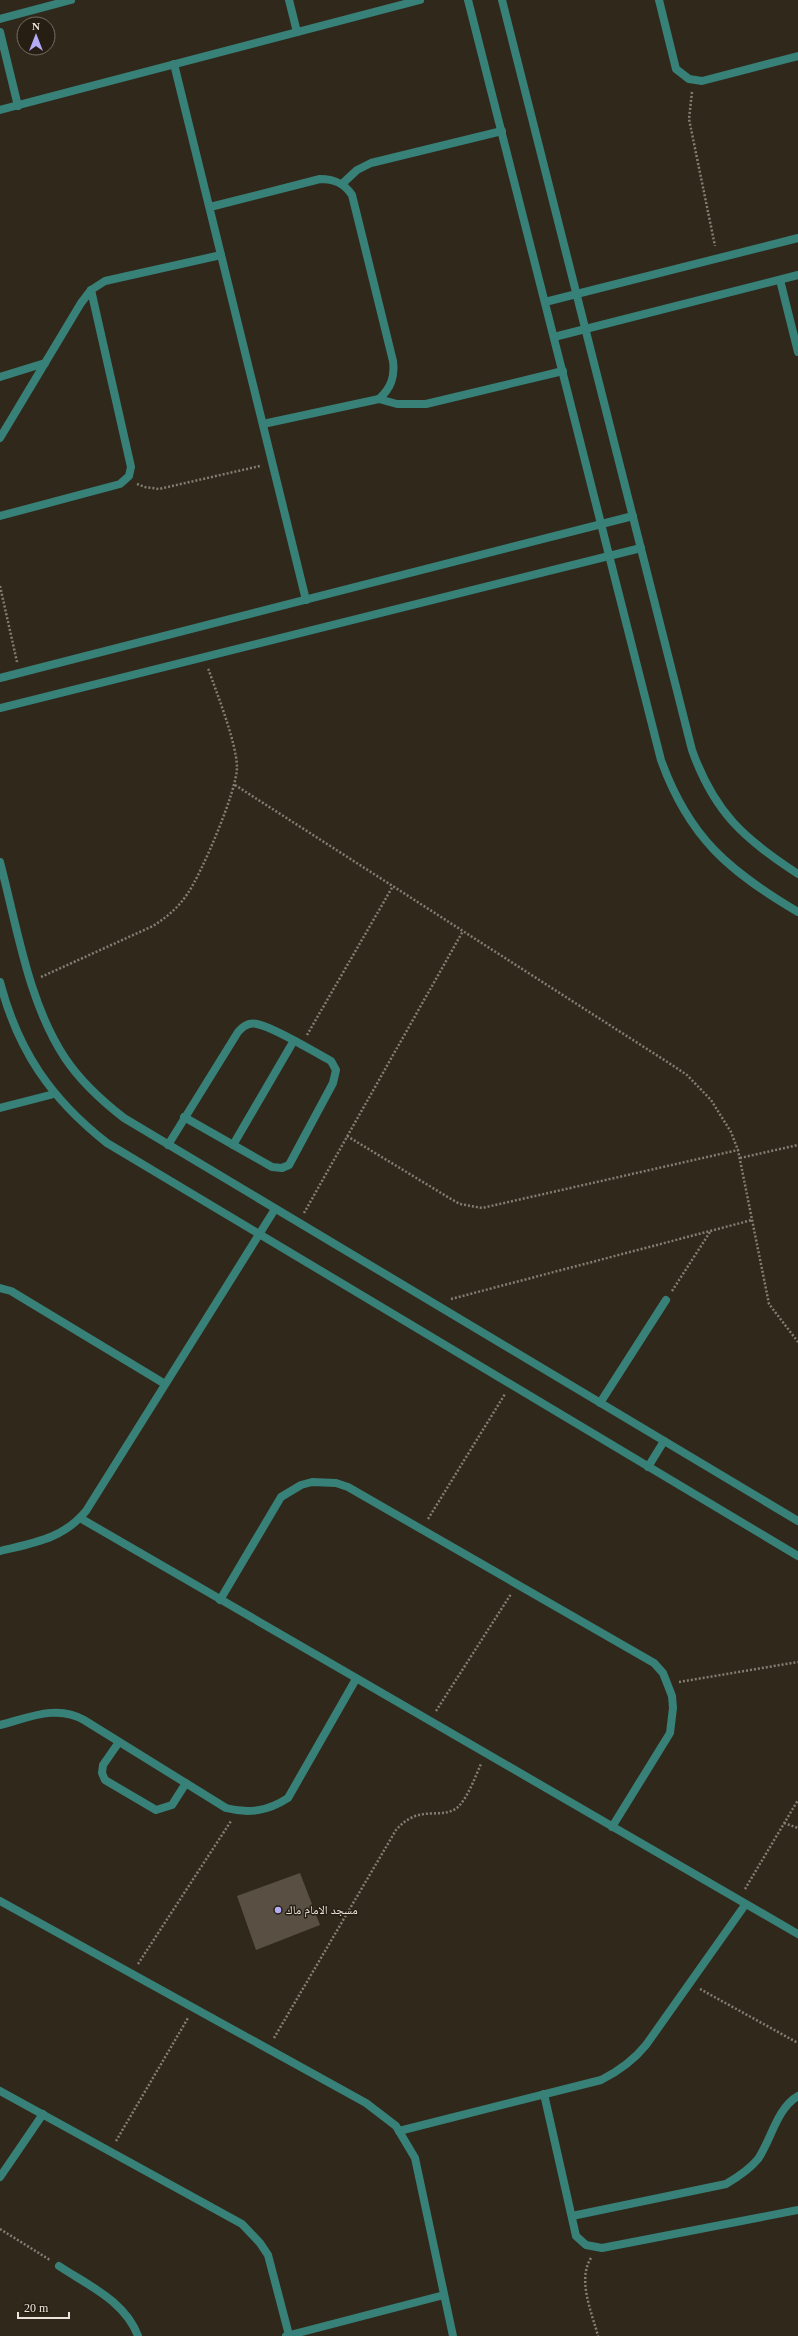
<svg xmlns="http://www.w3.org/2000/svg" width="798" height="2336" viewBox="0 0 798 2336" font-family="'Times New Roman','Noto Naskh Arabic',serif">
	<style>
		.building { fill: #595043 }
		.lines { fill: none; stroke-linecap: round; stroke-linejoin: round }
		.path { stroke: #847d72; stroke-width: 2.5; stroke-dasharray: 2 2; stroke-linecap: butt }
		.service { stroke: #378178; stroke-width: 8 }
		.minor { stroke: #378178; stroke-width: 8 }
		.tertiary { stroke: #378178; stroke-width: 8 }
		.poi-dot { fill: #b4acf9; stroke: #261e12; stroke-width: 1.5 }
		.labels { text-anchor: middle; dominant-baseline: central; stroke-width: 3; stroke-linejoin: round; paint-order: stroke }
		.poi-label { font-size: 12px; fill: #eae4dc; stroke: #261e12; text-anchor: start }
	</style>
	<rect width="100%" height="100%" fill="#30281b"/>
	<path class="building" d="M300,1873L320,1925L256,1950L237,1896Z"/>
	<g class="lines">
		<g class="path">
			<path d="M692,92L689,119L715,246"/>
			<path d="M137,484L145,487L159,489L260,466"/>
			<path d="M0,586L17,662"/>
			<path d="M235,785L672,1065L687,1075L711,1100L731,1132L738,1150L769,1304L798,1342"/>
			<path d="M41,977L153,926C167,917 179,907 188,893C202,872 237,791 237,767C236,741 217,694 208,668"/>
			<path d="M307,1035L393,886"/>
			<path d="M347,1136L451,1199L460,1204L482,1208L738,1150"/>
			<path d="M740,1158L798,1145"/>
			<path d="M304,1213L463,931"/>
			<path d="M672,1291L710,1232"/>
			<path d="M451,1299L752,1220"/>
			<path d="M428,1519L505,1394"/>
			<path d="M679,1682L798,1662"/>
			<path d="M436,1711L511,1594"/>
			<path d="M784,1823L798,1828"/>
			<path d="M745,1889L798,1800"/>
			<path d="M138,1964L231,1821"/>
			<path d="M700,1989L798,2043"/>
			<path d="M274,2038L396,1830C420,1802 443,1822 459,1806C469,1795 475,1777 481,1764"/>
			<path d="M116,2141L188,2018"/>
			<path d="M0,2229L50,2260"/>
			<path d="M591,2258C577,2280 592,2313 598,2336"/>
		</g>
		<g class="service">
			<path d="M0,1108L54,1094"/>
			<path d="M168,1145L238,1032C243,1026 249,1022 257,1024C274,1027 314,1052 331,1061L336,1070L333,1083L289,1165L282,1168L272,1167L184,1117"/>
			<path d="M233,1145L293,1042"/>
			<path d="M600,1403L666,1300"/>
		</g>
		<g class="minor">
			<path d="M289,0L297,32"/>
			<path d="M659,0L676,69L689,79L702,81L798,56"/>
			<path d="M0,19L71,0"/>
			<path d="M0,32L18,106"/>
			<path d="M174,64L306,600"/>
			<path d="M0,110L420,0"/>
			<path d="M342,184L357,170L371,163L502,131"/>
			<path d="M210,207L320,179C334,179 344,183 352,195L393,361C395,377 391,388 379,399L263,424"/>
			<path d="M780,280L798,352"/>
			<path d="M0,377L45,363"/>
			<path d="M379,399L397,404H426L563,371"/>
			<path d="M0,438L81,303L91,290L105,281L221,255"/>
			<path d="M0,516L120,484L129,476L131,467L91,290"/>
			<path d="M0,1288L11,1291L165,1384"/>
			<path d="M80,1518L798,1934"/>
			<path d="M0,1551C33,1543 63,1539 86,1511L275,1209"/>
			<path d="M220,1600L281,1497L301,1485L312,1482L336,1483L348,1487L654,1663L663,1673L672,1696L673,1708L670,1733L612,1827"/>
			<path d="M0,1725C28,1718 57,1704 84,1720L226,1808C249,1814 268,1811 288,1798L356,1679"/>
			<path d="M119,1742L103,1765L102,1773L105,1780L156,1810L172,1805L186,1783"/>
			<path d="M0,1901L366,2103L396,2126L415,2158L453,2336"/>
			<path d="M0,2091L242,2224L260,2243L268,2255L289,2335"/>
			<path d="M544,2094L576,2236L586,2245L602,2248L798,2210"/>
			<path d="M399,2131L601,2080C619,2071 633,2061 646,2045L745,1905"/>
			<path d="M0,2177L43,2114"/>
			<path d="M572,2216L726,2184C738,2177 749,2170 758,2159C771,2140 777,2108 798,2096"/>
			<path d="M59,2266C89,2286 125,2301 138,2336"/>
			<path d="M286,2336L444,2295"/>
		</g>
		<g class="tertiary">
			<path d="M468,0L661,760C689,838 729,871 798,912"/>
			<path d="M502,0L692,750C714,812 744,839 798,874"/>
			<path d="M545,302L798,238"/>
			<path d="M554,337L798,275"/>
			<path d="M0,678L633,516"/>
			<path d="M0,708L641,548"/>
			<path d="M0,862C17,926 28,1002 65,1058C81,1082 102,1101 124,1118L798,1521"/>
			<path d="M0,982C18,1051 51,1099 107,1143L798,1556"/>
			<path d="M648,1467L664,1441"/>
		</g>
	</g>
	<circle class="poi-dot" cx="278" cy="1910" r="4"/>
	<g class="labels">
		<g class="poi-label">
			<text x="286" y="1910">مسجد الامام ماك</text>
		</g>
	</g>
	<g transform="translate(36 36)"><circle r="19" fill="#261e12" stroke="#746d63"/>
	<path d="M0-3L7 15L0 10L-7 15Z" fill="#b4acf9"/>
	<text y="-6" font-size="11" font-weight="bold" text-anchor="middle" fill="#eae4dc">N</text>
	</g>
	<path d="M18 2312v6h51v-6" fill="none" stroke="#eae4dc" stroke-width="2"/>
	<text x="24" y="2312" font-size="12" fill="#eae4dc" stroke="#261e12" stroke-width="3" paint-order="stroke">20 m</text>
</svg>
